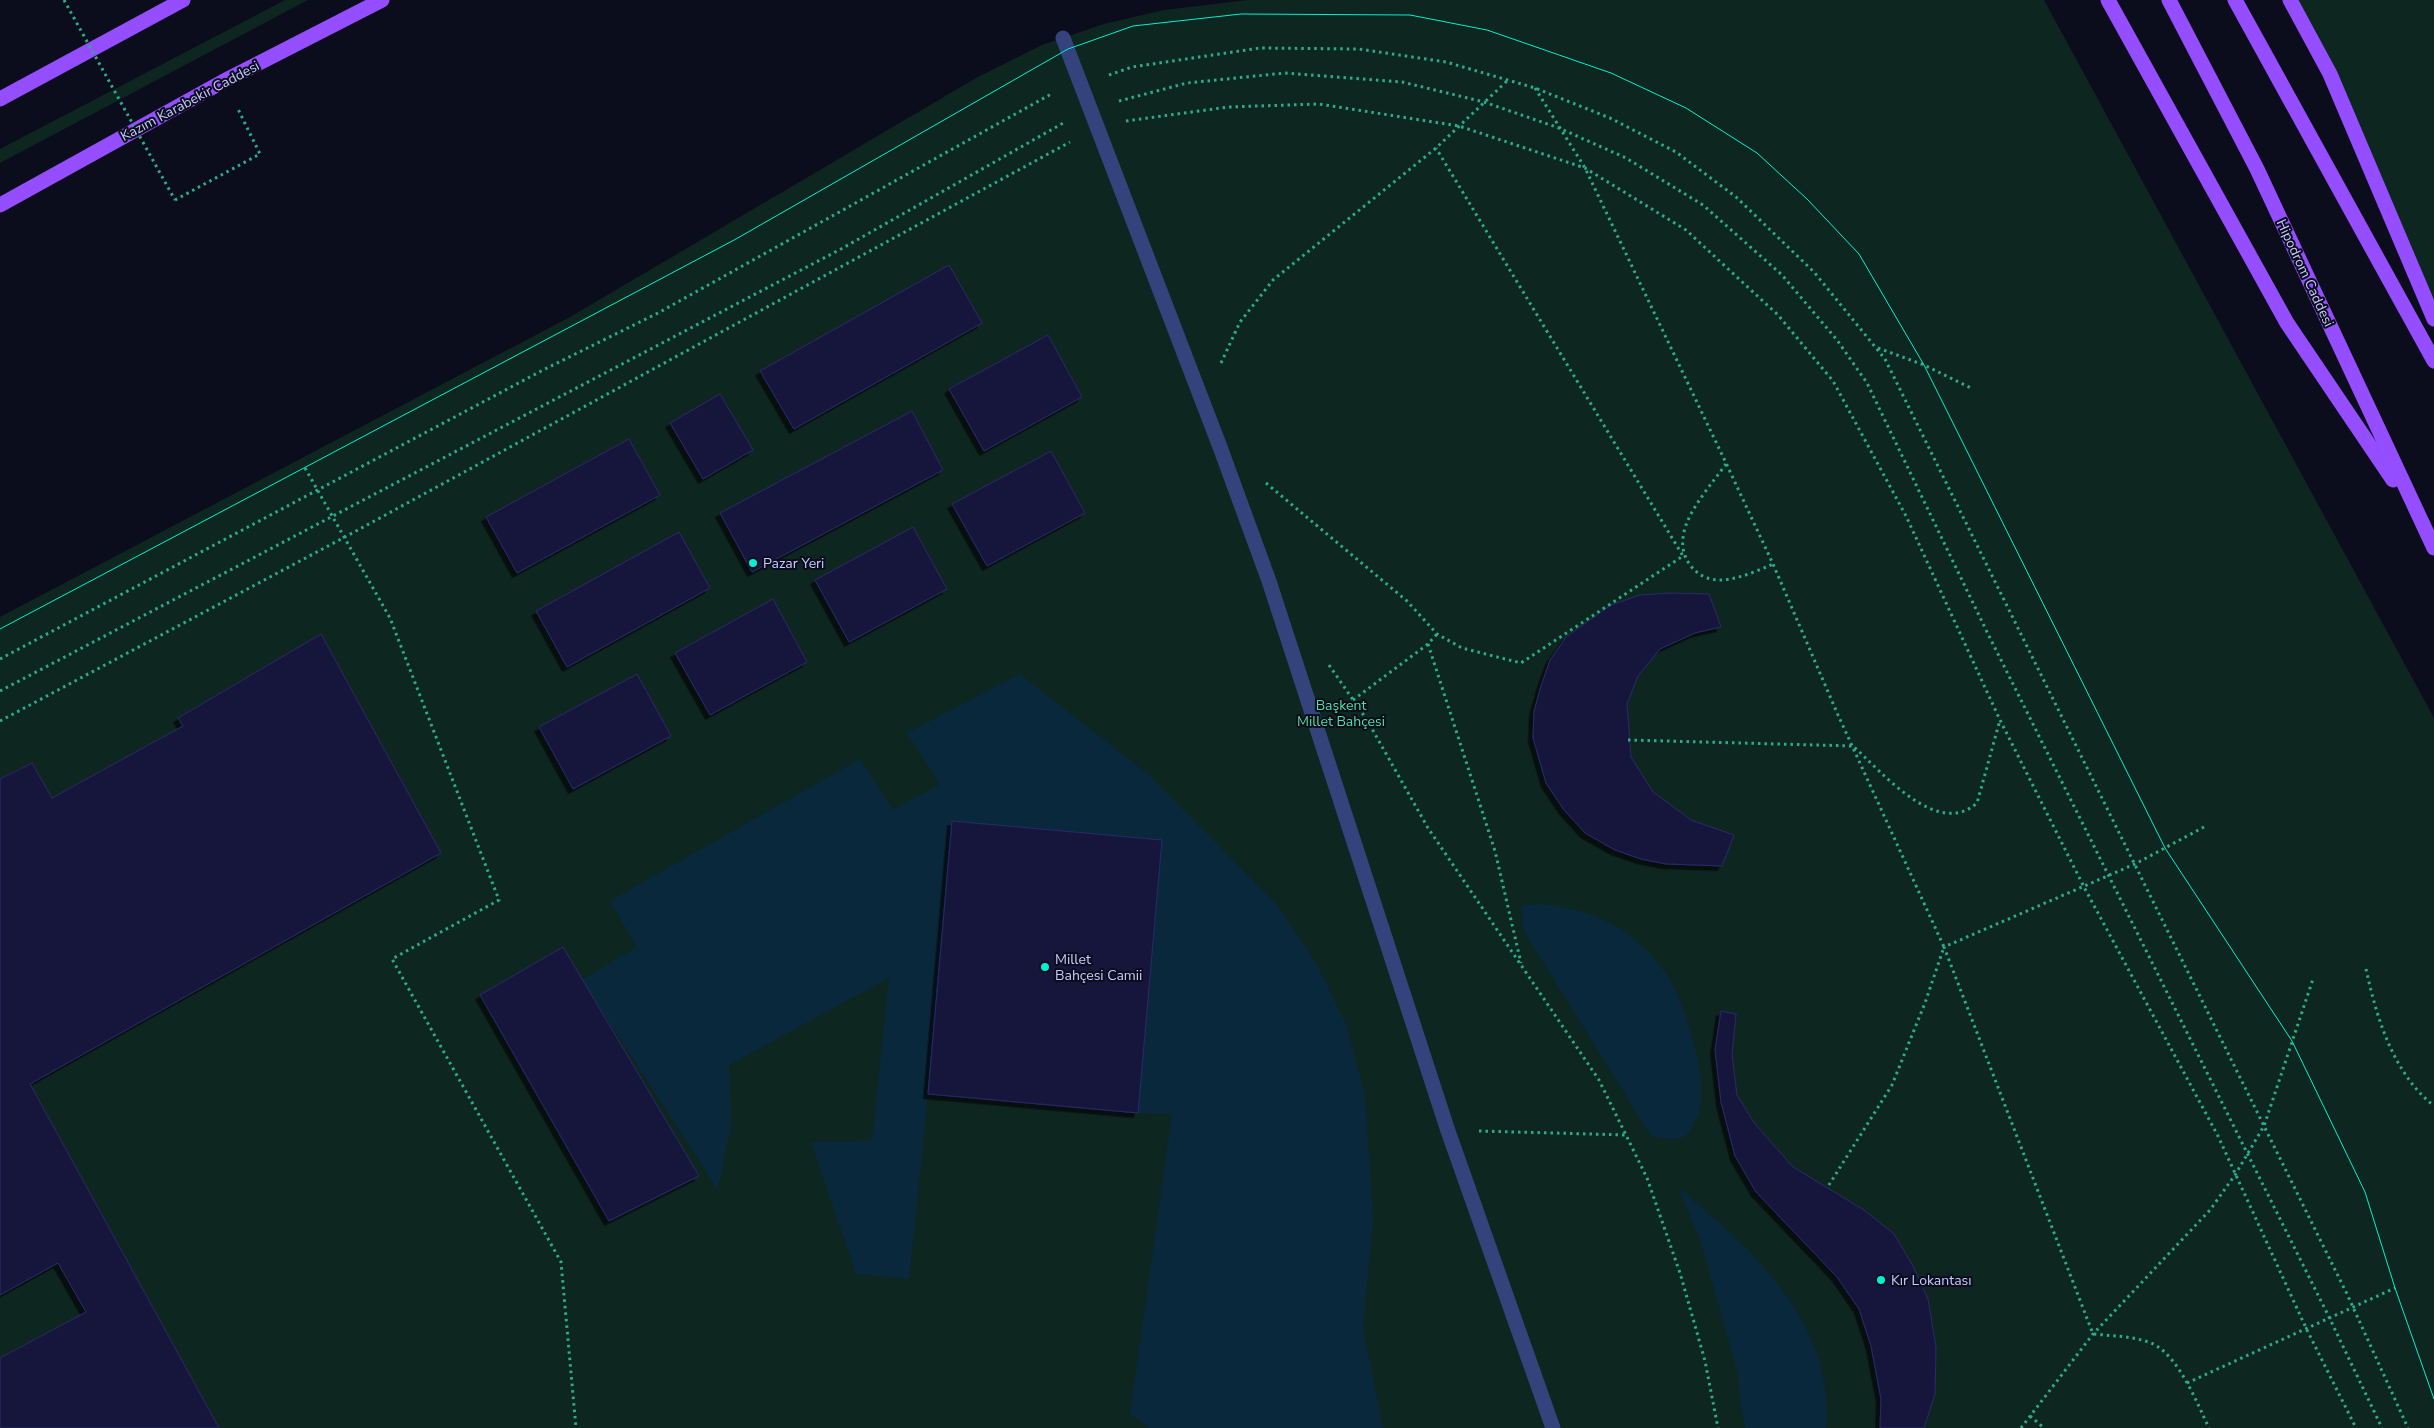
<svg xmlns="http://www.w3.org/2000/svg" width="2434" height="1428" viewBox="0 0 2434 1428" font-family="'Nunito Sans',sans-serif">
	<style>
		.green { fill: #0e2620 }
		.water { fill: #0a283c }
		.building { fill: #17183d; stroke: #292a69; filter: url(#shadow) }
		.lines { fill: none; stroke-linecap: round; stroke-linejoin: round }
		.path { stroke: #2bae88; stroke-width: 3; stroke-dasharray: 2.5 4; stroke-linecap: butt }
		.minor { stroke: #35437c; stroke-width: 15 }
		.major { stroke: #944dff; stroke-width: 15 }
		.tram { stroke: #00f1d2; stroke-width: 1 }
		.path-bridge { stroke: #2bae88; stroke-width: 3; stroke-dasharray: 2.5 4; stroke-linecap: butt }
		.poi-dot { fill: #00f1d2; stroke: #0b0c1c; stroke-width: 2 }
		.labels { text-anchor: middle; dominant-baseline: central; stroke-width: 4; stroke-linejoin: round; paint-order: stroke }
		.street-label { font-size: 14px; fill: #c6ccff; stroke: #0b0c1c }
		.poi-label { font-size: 14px; fill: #c6ccff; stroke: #0b0c1c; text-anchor: start }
		.park-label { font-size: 14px; fill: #52df9c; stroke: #0b0c1c }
	</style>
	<defs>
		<filter id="shadow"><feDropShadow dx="-4.5" dy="4.5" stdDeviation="0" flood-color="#0009"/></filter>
	</defs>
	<rect width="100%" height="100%" fill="#0b0c1c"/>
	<g class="green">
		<path d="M285,0H308L0,163V149Z"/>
		<path d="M1248,0H2044L2434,718V1428H0V617L570,317L976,78L1042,45L1104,24L1164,10Z"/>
		<path d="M2291,0H2434V319Z"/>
	</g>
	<g class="water">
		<path d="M1020,674L1150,776L1278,906L1317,965L1347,1026L1365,1096L1373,1220L1363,1328L1383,1428H1149L1130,1414L1172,1114L1138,1113L928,1094L909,1279L856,1274L811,1142L872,1140L889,978L729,1065L731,1124L718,1190L582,980L637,947L610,901L860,759L893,810L940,784L907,733Z"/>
		<path d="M1539,904C1577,906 1618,921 1645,949C1655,958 1669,976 1675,989C1688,1020 1706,1073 1700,1107C1698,1119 1692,1127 1685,1137L1672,1140L1651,1136L1524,931L1521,906Z"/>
		<path d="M1679,1188C1752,1250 1835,1322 1826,1428H1745L1736,1367L1701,1243Z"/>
	</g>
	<g class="building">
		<path d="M949,265L982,323L794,429L760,371Z"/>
		<path d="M1048,335L1082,397L984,451L949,389Z"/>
		<path d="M720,394L753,450L703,479L670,423Z"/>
		<path d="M912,411L943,470L752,572L720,513Z"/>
		<path d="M629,439L660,495L517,573L486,517Z"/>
		<path d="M1051,451L1085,513L987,566L952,504Z"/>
		<path d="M913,527L947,589L849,642L815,580Z"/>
		<path d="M679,532L710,588L567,667L536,611Z"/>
		<path d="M1670,593L1709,594L1721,627L1695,633L1660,649L1638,676L1627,704L1631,757L1653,792L1691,820L1734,835L1722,866L1666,864L1641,859L1615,850L1585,833L1564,810L1546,783L1533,738L1534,711L1541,686L1550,660L1566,637L1611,605L1640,595Z"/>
		<path d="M773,599L807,662L710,715L675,653Z"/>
		<path d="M321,634L441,853L30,1084L219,1428H0V1358L86,1312L58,1263L0,1295V779L32,763L52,798L183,726L178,718Z"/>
		<path d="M637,674L671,736L573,789L539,727Z"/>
		<path d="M952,821L1162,840L1138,1113L928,1094Z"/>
		<path d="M563,947L699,1176L609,1221L480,995Z"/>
		<path d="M1721,1011L1736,1014L1732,1055L1737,1095L1755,1124L1793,1167L1864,1210L1894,1234L1913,1266L1928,1299L1936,1347L1935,1394L1924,1428H1880L1881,1399L1871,1346L1859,1309L1837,1277L1756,1192L1735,1156L1721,1102L1715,1050Z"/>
	</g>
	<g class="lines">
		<g class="path">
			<path d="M1109,75L1132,67L1260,48L1359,49L1446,62L1535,88L1610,118L1676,152L1736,197L1814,272L1885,359L2347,1294L2408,1428"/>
			<path d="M1535,88L1585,168L1726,463L1773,564L1838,715L1944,947L1925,1003L1892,1085L1827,1188"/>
			<path d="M1119,101L1187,83L1285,73L1402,82L1484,102L1559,128L1626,158L1703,205L1782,275L1837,340L1867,383L1987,632L2329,1317L2382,1428"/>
			<path d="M1126,121L1228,107L1319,104L1459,126L1585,168L1686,230L1778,315L1833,381L1906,516L2000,720L2084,887L2218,1136L2306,1328L2356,1428"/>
			<path d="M175,200L260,154L237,107"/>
			<path d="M1878,348L1924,365L1971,388"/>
			<path d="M1221,363L1240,322L1273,280L1436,148L1508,80"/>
			<path d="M1726,464C1713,482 1688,511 1684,532C1681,545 1683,555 1690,565C1711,593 1747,575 1773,564"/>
			<path d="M305,468L390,618L499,900L392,959L561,1262L576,1428"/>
			<path d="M1266,483L1407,601L1437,634L1462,648L1521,663L1683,556L1436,148"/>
			<path d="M1428,644L1495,851L1521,963"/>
			<path d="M0,659L543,370L658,313L1053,93"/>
			<path d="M1329,665L1367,720L1428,828L1599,1080L1647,1178L1680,1273L1705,1361L1718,1428"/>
			<path d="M0,691L841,249L1065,122"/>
			<path d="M1353,700L1428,644L1437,634"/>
			<path d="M0,721L345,537L1070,142"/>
			<path d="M1628,740L1853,746C1881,771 1937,839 1977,803L2000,720"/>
			<path d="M2204,827L2135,864L1944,947L2093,1334C2113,1336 2132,1336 2151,1343C2178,1354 2197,1403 2209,1428"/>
			<path d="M2366,969C2377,1019 2393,1073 2434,1106"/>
			<path d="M1479,1131L1626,1135"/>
			<path d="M2187,1383L2395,1288"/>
			<path d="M2030,1416L2044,1428"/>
			<path d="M2021,1428L2093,1334L2210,1210L2235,1175L2264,1126L2313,979"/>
		</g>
		<path class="minor" d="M1063,38L1220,447L1269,581L1448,1131L1553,1428"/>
		<g class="major">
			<path d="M2108,0L2287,323L2393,480"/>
			<path d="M2169,0L2257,169L2434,548"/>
			<path d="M2235,0L2434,361"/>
			<path d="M2290,0L2330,74L2434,319"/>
			<path d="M0,99L183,0"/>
			<path d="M0,205L224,81L382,0"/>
		</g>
		<path class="tram" d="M0,629L736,239L1068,49L1133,26L1241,14L1410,15L1487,30L1611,73L1686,108L1757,153L1807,199L1859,254L1924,365L2165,848L2292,1041L2365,1192L2395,1288L2434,1399"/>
		<path class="path-bridge" d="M64,0L175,200"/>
	</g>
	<g class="poi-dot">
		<circle cx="753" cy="563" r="5"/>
		<circle cx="1045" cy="967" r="5"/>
		<circle cx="1881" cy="1280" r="5"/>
	</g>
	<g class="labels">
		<g class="street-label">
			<text transform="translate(190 101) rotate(-28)">Kazım Karabekir Caddesi</text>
			<text transform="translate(2305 273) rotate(65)">Hipodrom Caddesi</text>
		</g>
		<g class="poi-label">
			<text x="763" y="563">Pazar Yeri</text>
			<text x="1055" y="959">Millet<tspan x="1055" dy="16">Bahçesi Camii</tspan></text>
			<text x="1891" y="1280">Kır Lokantası</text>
		</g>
		<g class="park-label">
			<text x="1341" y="705">Başkent<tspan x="1341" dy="16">Millet Bahçesi</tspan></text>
		</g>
	</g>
</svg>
